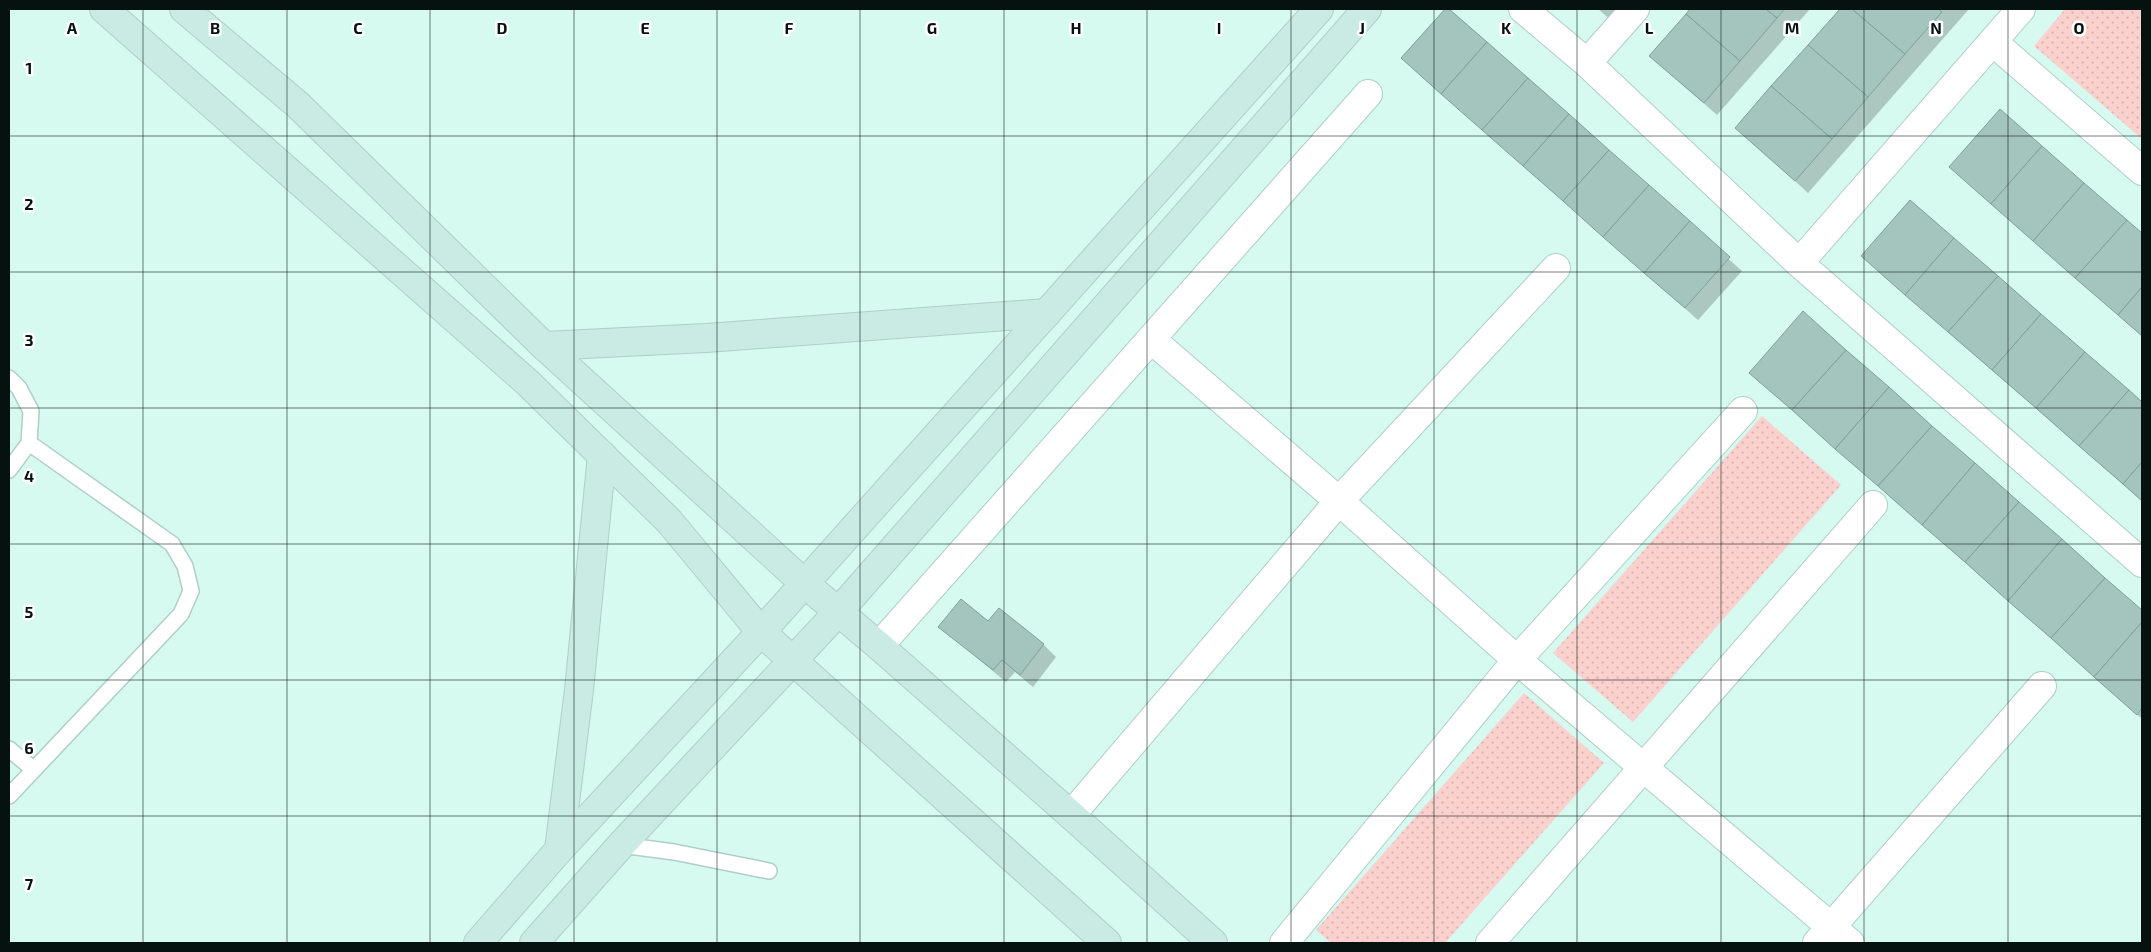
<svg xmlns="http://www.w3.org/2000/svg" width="2151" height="952" viewBox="0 0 2151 952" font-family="'Exo 2',sans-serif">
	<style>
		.green { fill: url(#green-dots) }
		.shadow { fill: #0003 }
		.building { fill: #a4c5bd; stroke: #80a098 }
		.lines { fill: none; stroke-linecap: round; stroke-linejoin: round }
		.lane-casing { stroke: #aecfc7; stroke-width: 18 }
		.street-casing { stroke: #aecfc7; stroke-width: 30 }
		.secondary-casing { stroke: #aecfc7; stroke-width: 30 }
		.lane { stroke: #fff; stroke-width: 15 }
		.street { stroke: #fff; stroke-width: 28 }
		.secondary { stroke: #c9ebe4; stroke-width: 28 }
		.grid { fill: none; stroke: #06120f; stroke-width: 1; stroke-opacity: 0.55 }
		.grid-label { font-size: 16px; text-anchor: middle; font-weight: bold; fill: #06120f; stroke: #fff; stroke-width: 5; stroke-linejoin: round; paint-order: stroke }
	</style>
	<defs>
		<pattern id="green-dots" width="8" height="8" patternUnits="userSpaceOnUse" patternTransform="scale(1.25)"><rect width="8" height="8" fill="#fbd1ce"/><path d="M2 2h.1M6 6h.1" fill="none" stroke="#d6b2b0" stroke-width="1.8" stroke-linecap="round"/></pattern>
	</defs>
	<rect width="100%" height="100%" fill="#d6f9f0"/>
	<g class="green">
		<path d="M2065,9H2142V139L2034,46Z"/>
		<path d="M1762,416L1841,485L1633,722L1553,653Z"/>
		<path d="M1524,693L1604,763L1445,943H1331L1316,930Z"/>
	</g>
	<g class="shadow">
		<path d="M1448,9L1742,271L1698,320L1403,58Z"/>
		<path d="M1598,9H1620L1611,20Z"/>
		<path d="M1691,9H1810L1717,115L1650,56Z"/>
		<path d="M1842,9H1969L1808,193L1737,128Z"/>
		<path d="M2000,111L2142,235V336L1950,167Z"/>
		<path d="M1911,202L2142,403V501L1876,269Z"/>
		<path d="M1804,313L2142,612V719L1764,385Z"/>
		<path d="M989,623L1044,645L1056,657L1033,687L1015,672L1006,682L940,627Z"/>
	</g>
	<g class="building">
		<path d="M1445,9H1449L1487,42L1441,94L1401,58Z"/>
		<path d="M1690,9H1766L1777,18L1740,61L1686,14Z"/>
		<path d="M1766,9H1785L1777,18Z"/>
		<path d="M1840,9H1852L1905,54L1868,97L1808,45Z"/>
		<path d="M1852,9H1938L1942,12L1905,54Z"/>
		<path d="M1686,14L1740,61L1704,103L1649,56Z"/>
		<path d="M1487,42L1528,78L1482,130L1441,94Z"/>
		<path d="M1808,45L1868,97L1832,139L1771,86Z"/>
		<path d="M1528,78L1569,114L1523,166L1482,130Z"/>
		<path d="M1771,86L1832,139L1795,181L1735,128Z"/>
		<path d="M2000,109L2042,146L1991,204L1949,167Z"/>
		<path d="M1569,114L1609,150L1563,201L1523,166Z"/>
		<path d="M2042,146L2084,183L2033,241L1991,204Z"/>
		<path d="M1609,150L1649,185L1603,237L1563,201Z"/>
		<path d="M2084,183L2127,220L2075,278L2033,241Z"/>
		<path d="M1649,185L1690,221L1644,273L1603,237Z"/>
		<path d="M1910,200L1954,238L1905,295L1861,256Z"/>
		<path d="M2127,220L2142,233V287L2118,315L2075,278Z"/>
		<path d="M1690,221L1730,257L1685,308L1644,273Z"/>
		<path d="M1954,238L1998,276L1948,332L1905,295Z"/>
		<path d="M1998,276L2041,314L1992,370L1948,332Z"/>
		<path d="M2142,287V336L2118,315Z"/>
		<path d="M1803,311L1846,350L1792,410L1749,373Z"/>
		<path d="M2041,314L2085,352L2036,408L1992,370Z"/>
		<path d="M1846,350L1889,387L1835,449L1792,410Z"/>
		<path d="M2085,352L2129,390L2079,446L2036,408Z"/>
		<path d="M1889,387L1932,426L1878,486L1835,449Z"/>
		<path d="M2129,390L2142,402V462L2123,484L2079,446Z"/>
		<path d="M1932,426L1975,463L1922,525L1878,486Z"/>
		<path d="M2142,462V501L2123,484Z"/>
		<path d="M1975,463L2019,502L1965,562L1922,525Z"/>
		<path d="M2019,502L2062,539L2008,601L1965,562Z"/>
		<path d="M2062,539L2105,578L2051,638L2008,601Z"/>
		<path d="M2105,578L2142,610V622L2094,677L2051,638Z"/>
		<path d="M961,599L988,621L999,608L1044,644L1020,675L1002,660L993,670L938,627Z"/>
		<path d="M2142,622V708L2137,715L2094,677Z"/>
	</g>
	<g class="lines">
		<defs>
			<g id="lane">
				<path d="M9,378L19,388L31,411L29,443L9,470"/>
				<path d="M9,749L33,769"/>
				<path d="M9,796L181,614L191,591L185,566L172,544L29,443"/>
				<path d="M621,845L674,852L769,871"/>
			</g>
			<g id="street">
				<path d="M1523,9L1587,63L1799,263L2142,563"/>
				<path d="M1993,42L2142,171"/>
				<path d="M1587,63L1635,9"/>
				<path d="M1799,263L2021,9"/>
				<path d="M1152,340L1339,501L1517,660L1850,943"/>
				<path d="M879,646L1368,94"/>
				<path d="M1071,815L1339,501L1556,268"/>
				<path d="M1284,943L1517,660L1743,411"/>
				<path d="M1490,943L1873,505"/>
				<path d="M1817,943L2042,686"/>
			</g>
			<g id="secondary">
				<path d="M104,9L528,383L669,521L761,632L1107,943"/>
				<path d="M184,9L298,105L544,346L804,583L879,646L1071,815L1213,943"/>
				<path d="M544,346L706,338L1047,313"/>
				<path d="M559,850L579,690L602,455"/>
				<path d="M478,943L559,850L761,632L1319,9"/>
				<path d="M534,943L621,845L839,611L1367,9"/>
			</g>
		</defs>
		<use href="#lane" class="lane-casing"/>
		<use href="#street" class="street-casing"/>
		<use href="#secondary" class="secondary-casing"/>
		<use href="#lane" class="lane"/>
		<use href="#street" class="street"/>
		<use href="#secondary" class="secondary"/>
	</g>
	<path class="grid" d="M143,9V943M287,9V943M430,9V943M574,9V943M717,9V943M860,9V943M1004,9V943M1147,9V943M1291,9V943M1434,9V943M1577,9V943M1721,9V943M1864,9V943M2008,9V943M9,136H2142M9,272H2142M9,408H2142M9,544H2142M9,680H2142M9,816H2142"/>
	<g class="grid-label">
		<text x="72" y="34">A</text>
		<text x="215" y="34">B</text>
		<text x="358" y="34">C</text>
		<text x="502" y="34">D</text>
		<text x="645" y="34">E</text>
		<text x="789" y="34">F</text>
		<text x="932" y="34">G</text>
		<text x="1076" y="34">H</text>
		<text x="1219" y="34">I</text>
		<text x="1362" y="34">J</text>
		<text x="1506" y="34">K</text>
		<text x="1649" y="34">L</text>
		<text x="1792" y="34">M</text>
		<text x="1936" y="34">N</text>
		<text x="2079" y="34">O</text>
		<text x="29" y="74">1</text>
		<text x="29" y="210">2</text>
		<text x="29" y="346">3</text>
		<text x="29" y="482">4</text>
		<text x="29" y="618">5</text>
		<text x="29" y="754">6</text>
		<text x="29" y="890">7</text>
	</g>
	<rect width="2151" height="952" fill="none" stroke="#06120f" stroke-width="20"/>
</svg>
